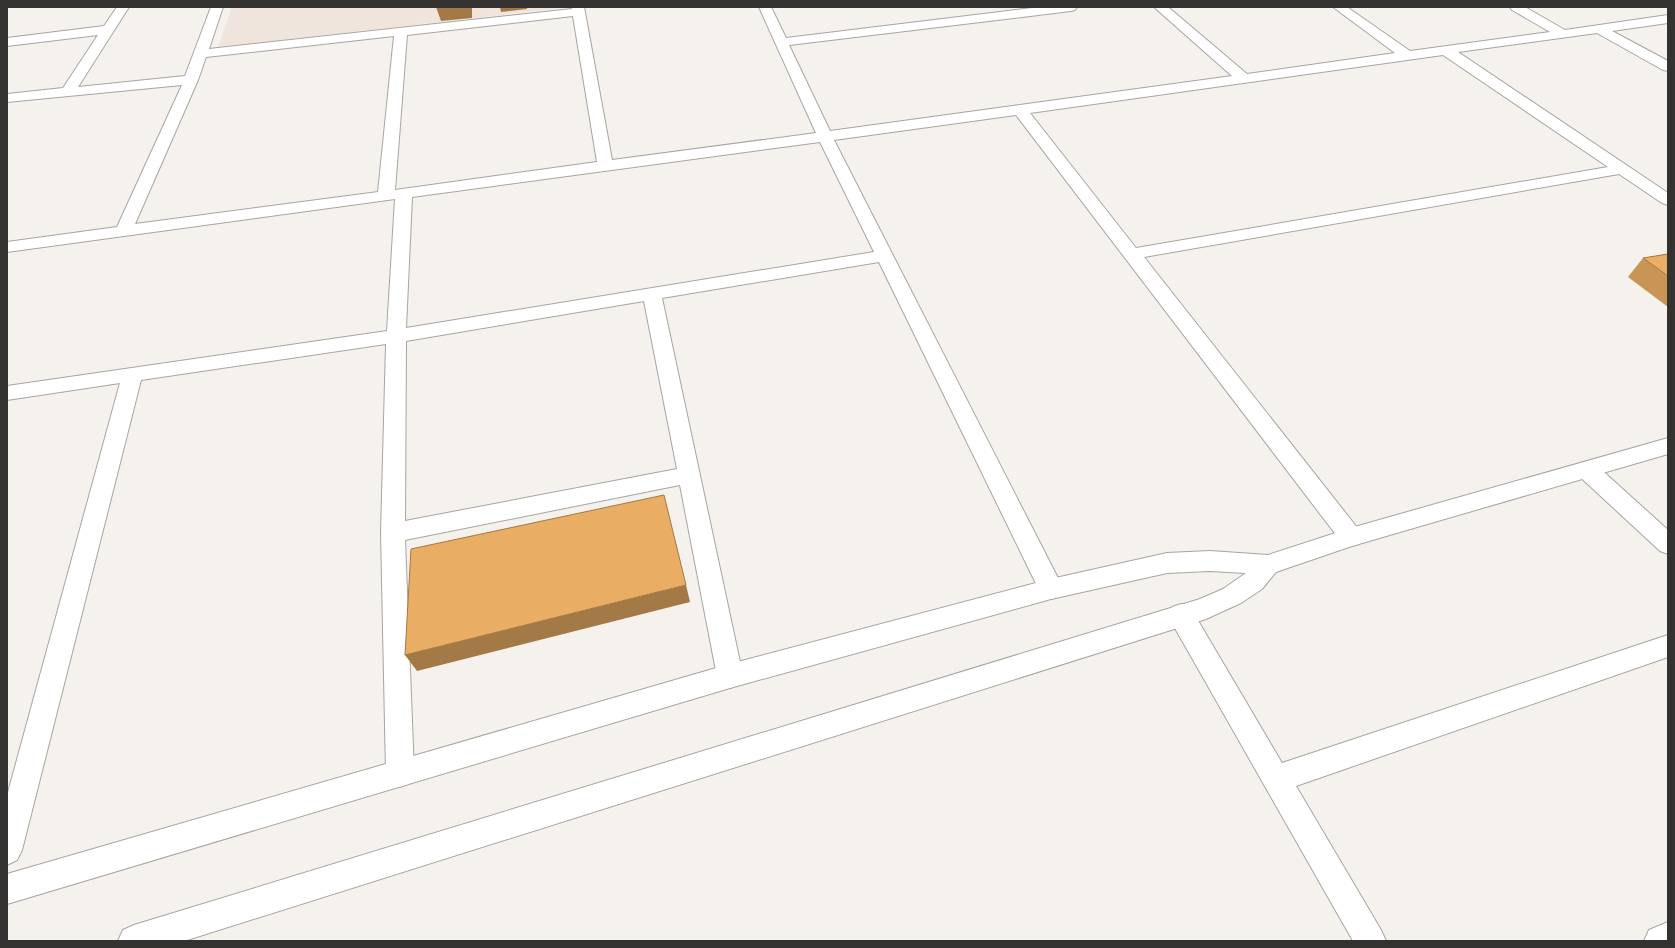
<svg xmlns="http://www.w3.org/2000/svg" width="1675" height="948" viewBox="0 0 1675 948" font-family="Spectral,serif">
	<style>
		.built { fill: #efe5dc }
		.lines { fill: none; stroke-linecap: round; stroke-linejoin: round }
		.street-casing { stroke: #a8a5a1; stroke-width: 2 }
		.secondary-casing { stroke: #a8a5a1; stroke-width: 2 }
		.street { fill: #fff; fill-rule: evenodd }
		.secondary { fill: #fff; fill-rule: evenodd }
		.wall { fill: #c89555 }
		.shaded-wall { fill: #a37945 }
		.building { fill: #e9ad63; stroke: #a37945 }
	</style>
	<rect width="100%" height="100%" fill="#f5f1ed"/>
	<path class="built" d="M232,7H562V8L218,47Z"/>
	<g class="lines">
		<defs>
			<g id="street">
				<path d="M117,7H129L78,87L185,76L211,7H223L209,49L572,9V7H584L612,160L816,133L759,7H771L786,38L1040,7H1077L1075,10L1071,11L789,45L830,131L1232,76L1154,7H1168L1247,74L1395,53L1333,7H1347L1410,51L1550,32L1512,10L1510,7H1525L1565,30L1668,15V23L1612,31L1668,61V71L1663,70L1597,33L1458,52L1668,193V205L1662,203L1619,174L1144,257L1359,530L1363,537L1359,544L1351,546L1343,544L1016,115L834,140L1060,582L1063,589L1060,596L1051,599L1042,596L879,262L662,298L743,676L739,684L730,688L721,684L717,676L680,485L405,540L414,773L410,783L400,787L390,783L386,773L381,533L386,344L141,380L22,850L17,860L7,865V796L120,383L7,400V386L387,331L395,199L7,252V242L117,227L182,85L7,102V94L63,88L98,35L7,46V38L104,26ZM573,16L597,162L395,190L407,35ZM394,36L378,192L135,224L198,80L206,57ZM1443,55L1608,167L1136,248L1030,113ZM820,142L874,252L406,328L412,197ZM644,301L677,469L405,521L406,341Z"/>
				<path d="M1587,462L1595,464L1668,530V554L1660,551L1579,476L1576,470L1579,464Z"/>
				<path d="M1181,604L1190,607L1282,763L1668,635V657L1296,786L1381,930L1386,941H1353L1172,623L1169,615L1172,607Z"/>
				<path d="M1668,922V941H1644L1649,930Z"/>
			</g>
			<path id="secondary" d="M1668,438V454L1352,546L1276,572L1262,589L1241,603L1206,619L184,941H118L123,930L134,925L1200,599L1223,589L1246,573L1210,571L1167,573L1051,599L730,688L7,904V874L730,664L1051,579L1167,553L1210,551L1268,555L1351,528Z"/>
		</defs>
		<use href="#street" class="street-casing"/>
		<use href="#secondary" class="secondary-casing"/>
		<use href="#street" class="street"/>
		<use href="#secondary" class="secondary"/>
	</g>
	<path class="wall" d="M1668,254V307L1628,277L1643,258Z"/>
	<g class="shaded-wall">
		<path d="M436,7H472V18L441,21Z"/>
		<path d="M500,7H527V9L501,12Z"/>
		<path d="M686,585L690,602L417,671L405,655Z"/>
	</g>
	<g class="building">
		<path d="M1668,254V276L1643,258Z"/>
		<path d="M664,495L686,585L405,655L411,549Z"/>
	</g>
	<rect width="1675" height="948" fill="none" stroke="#343231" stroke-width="16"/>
</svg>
